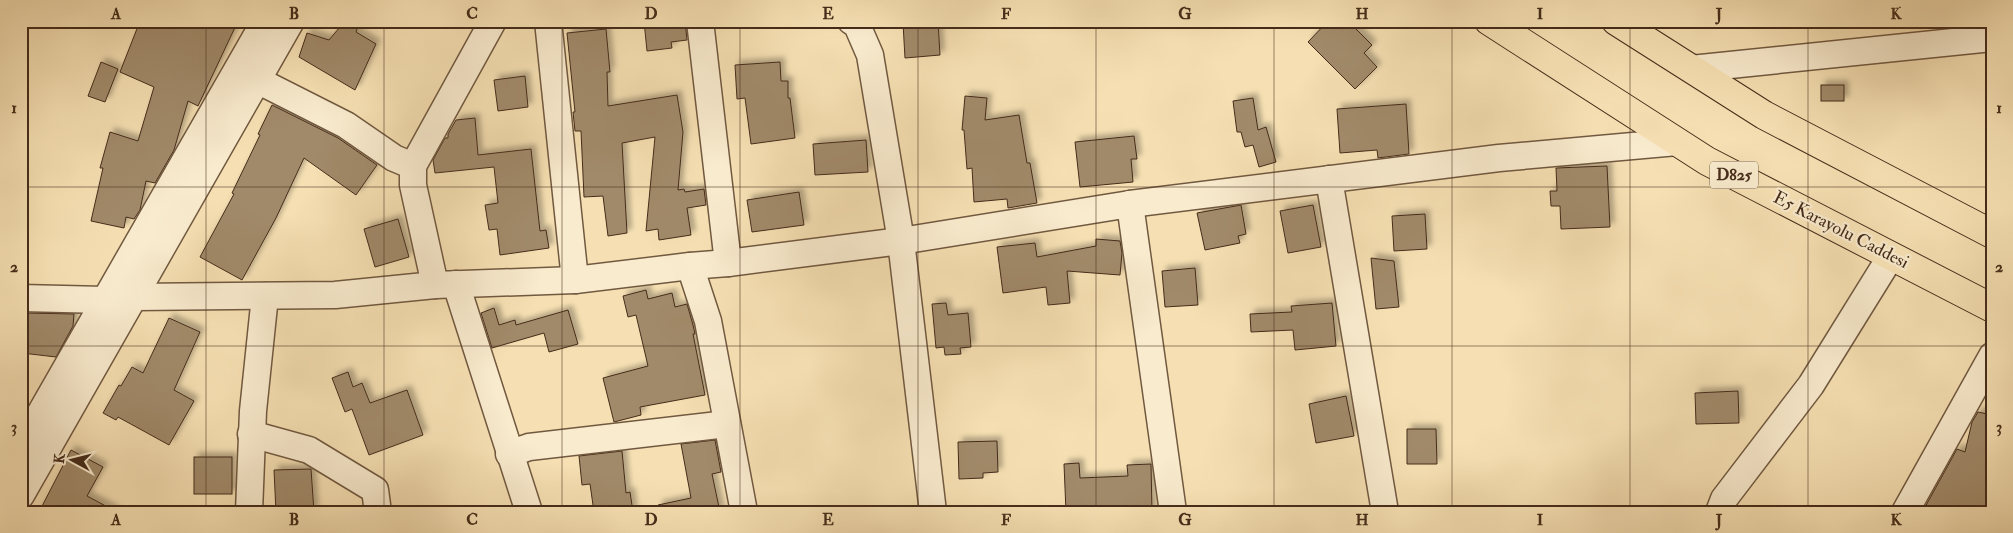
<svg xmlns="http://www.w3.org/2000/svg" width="2013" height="533" viewBox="0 0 2013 533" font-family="'IM FELL Double Pica',serif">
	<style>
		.building { fill: #a18a6a; stroke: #452c1a; filter: url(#shadow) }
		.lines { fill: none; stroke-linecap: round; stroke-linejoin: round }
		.minor-casing { stroke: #715940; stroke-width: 29 }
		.highway-casing { stroke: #452c1a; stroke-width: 30 }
		.minor { stroke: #f9ebce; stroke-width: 26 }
		.highway { stroke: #f6e0b3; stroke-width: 28 }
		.grid { fill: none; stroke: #452c1a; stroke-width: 1; stroke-opacity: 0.55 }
		.labels { text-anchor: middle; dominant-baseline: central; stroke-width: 4.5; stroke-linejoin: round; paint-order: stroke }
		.shield { fill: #f9ebce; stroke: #7b6550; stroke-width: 1 }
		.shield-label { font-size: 16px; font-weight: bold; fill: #452c1a }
		.street-label { font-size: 18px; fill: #452c1a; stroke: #f9ebce }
		.neatline { fill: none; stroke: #452c1a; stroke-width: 2 }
		.grid-label { font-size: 16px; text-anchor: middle; font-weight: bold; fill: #452c1a }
	</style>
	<defs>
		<filter id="shadow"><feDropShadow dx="4.5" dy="-4.5" stdDeviation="2.5" flood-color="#0004"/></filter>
	</defs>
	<rect width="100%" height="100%" fill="#f6e0b3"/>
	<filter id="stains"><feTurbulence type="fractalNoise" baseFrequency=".004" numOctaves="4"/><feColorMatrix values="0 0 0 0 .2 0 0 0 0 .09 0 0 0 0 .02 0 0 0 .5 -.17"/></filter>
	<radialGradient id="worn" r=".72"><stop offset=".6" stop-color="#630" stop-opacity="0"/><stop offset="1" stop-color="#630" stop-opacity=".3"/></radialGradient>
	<g class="building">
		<path d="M140,21H238L198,106L188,101L174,150L155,183L146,181L140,210L134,219L126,217L124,228L91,221L103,168H100L110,132L138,141L154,87L120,72Z"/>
		<path d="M345,21H360L356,32L376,44L355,90L299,57L307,33L329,40Z"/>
		<path d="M644,21H685L687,40L671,42L672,48L647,51Z"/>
		<path d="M938,21L940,55L905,58L903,23Z"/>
		<path d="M1328,21H1348L1372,45L1364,53L1377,67L1355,89L1308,42Z"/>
		<path d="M606,29L610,72H607L608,106L677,95L683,132L678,190L684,189L685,192L704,189L706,205L687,208L691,235L659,240L658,229L646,231L655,137L622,143L627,233L608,236L603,196L584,197L581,131H575L573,112H575L567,33Z"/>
		<path d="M101,62L118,69L105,102L88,96Z"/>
		<path d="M780,62L781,81H788V98H790L795,138L751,144L745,98L737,99L735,65Z"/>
		<path d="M525,76L528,107L498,111L494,80Z"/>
		<rect x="1821" y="85" width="23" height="16"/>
		<path d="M965,96L987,98L985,120L1019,115L1027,163H1030L1037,203L1008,208L1007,199L974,202L972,168L967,169L964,130H962Z"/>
		<path d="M1253,98L1258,130L1266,127L1276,162L1259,167L1253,145L1245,147L1241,132H1237L1233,101Z"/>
		<path d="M1406,104L1409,154L1378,158L1377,150L1340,153L1337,109Z"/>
		<path d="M272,105L338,138L377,165L356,195L304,158L276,218L242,280L200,257L234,194L232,193L260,135L258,134Z"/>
		<path d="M475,118L478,155L531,149L540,231L546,230L549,248L500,255L497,229L489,230L485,205L498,203L494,167L435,173L433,160L445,138H448V134L456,120Z"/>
		<path d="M1134,136L1137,159H1131L1133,182L1080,187L1075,142Z"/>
		<path d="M866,140L868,172L815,175L813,144Z"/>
		<path d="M1607,166L1610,227L1561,229L1560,206H1551L1550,191H1557L1556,168Z"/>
		<path d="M799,192L804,225L752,232L747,200Z"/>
		<path d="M1241,205L1246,234L1238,236L1240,243L1205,250L1197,213Z"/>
		<path d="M1313,205L1321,247L1288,253L1280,211Z"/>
		<path d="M1425,214L1427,249L1394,251L1392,216Z"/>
		<path d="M398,219L409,257L375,267L364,229Z"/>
		<path d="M1096,239L1120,241L1122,253L1120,275L1067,271L1070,303L1048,305L1046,287L1003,293L997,247L1035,243L1037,257L1096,246Z"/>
		<path d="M1371,258L1394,261L1399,307L1376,309Z"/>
		<path d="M1195,268L1198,305L1165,307L1162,271Z"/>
		<path d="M646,290L648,299L672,293L675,307L687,304L693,325L695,334H693L705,395L640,407L641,415L614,422L603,378L648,366L636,315L628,317L623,296Z"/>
		<path d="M946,303L948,315L968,313L971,347L960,348L961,354L945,355L944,347L936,348L932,304Z"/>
		<path d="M1332,303L1336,346L1295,350L1293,330L1251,332L1250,314L1292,312L1291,306Z"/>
		<path d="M494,308L499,325L515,320L516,325L568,310L578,344L549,352L544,333L492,348L481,313Z"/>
		<path d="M27,313L74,314L73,326L56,357L22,353Z"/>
		<path d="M169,318L200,332L174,390L194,401L169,445L118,417L116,420L103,413L119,385L121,386L132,367L143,373Z"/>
		<path d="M348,372L353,387L362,383L370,403L407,390L423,435L369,455L352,409L345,412L332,378Z"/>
		<path d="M1738,391L1739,423L1696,424L1695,393Z"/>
		<path d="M1346,396L1354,436L1316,443L1309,404Z"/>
		<path d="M1978,412L1992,415V512H1932L1924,509L1957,449L1965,452L1972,422Z"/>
		<path d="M1407,429H1436L1437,464H1407Z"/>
		<path d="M715,440L721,472L712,474L720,512H659L658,505L691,498L681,444Z"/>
		<path d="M997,441L998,472L983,473V478L959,479L958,442Z"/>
		<path d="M71,450L103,467L87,496L117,512H39Z"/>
		<path d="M622,451L626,493L630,492L633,512H594L590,484L582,485L579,456Z"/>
		<rect x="194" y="457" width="38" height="37"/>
		<path d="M1079,463L1080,478L1128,476L1127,465L1151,464L1152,512H1066L1064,464Z"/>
		<path d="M311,469L314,512H276L274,470Z"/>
	</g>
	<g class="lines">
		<defs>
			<g id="minor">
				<path d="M548,21L575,280"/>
				<path d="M700,21L728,263"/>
				<path d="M851,21L857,25L870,55L901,241L933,512"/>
				<path d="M1691,69L1992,38"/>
				<path d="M243,73L346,125L394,158L413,166"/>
				<path d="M1329,179L1385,512"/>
				<path d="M1130,204L1173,512"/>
				<path d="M690,266L708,321L744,512"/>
				<path d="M456,284L529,512"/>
				<path d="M435,285L413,185V166L493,21"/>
				<path d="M21,298L105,300L134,297L335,295L435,285L575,280L690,266L728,263L901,241L1130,204L1499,158L1677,142"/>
				<path d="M251,434L309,450L375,490L378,512"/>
				<path d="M21,447L265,21"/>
				<path d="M509,454L529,447L727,424"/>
				<path d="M21,495L291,21"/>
				<path d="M249,512L253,411L265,296"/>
				<path d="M1719,512L1724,499L1811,385L1891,256"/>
				<path d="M1905,512L1992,356"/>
			</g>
			<g id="highway">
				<path d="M1489,21L1707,161L1992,308"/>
				<path d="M1616,21L1764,115L1992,234"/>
			</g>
		</defs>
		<use href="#minor" class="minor-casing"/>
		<use href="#highway" class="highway-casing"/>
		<use href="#minor" class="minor"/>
		<use href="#highway" class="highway"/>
	</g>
	<path class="grid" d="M206,21V512M384,21V512M562,21V512M740,21V512M918,21V512M1096,21V512M1274,21V512M1452,21V512M1630,21V512M1808,21V512M21,187H1992M21,346H1992"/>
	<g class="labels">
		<rect class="shield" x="1710" y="161.5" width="48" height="27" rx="4"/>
		<g class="shield-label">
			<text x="1734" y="175">D825</text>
		</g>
		<g class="street-label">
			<text transform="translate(1841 230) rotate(27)">E5 Karayolu Caddesi</text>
		</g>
	</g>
	<rect width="2013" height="533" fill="none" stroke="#f6e0b3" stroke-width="55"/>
	<g transform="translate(72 460) rotate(277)" stroke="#f9ebce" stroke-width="4" paint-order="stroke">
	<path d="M0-4L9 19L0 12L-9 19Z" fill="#452c1a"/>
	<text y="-8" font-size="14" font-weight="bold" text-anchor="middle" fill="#452c1a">K</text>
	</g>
	<rect x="28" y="28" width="1958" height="478" class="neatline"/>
	<g class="grid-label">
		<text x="116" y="19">A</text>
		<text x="294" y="19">B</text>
		<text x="472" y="19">C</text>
		<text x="651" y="19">D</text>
		<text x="828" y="19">E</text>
		<text x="1006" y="19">F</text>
		<text x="1185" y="19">G</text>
		<text x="1362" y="19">H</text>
		<text x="1540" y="19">I</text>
		<text x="1719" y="19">J</text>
		<text x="1896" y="19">K</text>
		<text x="14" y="113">1</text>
		<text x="1999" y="113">1</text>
		<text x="14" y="272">2</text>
		<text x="1999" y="272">2</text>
		<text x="14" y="432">3</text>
		<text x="1999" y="432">3</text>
		<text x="116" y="525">A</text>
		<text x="294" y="525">B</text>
		<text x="472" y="525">C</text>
		<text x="651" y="525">D</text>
		<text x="828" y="525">E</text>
		<text x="1006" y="525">F</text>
		<text x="1185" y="525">G</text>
		<text x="1362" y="525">H</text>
		<text x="1540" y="525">I</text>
		<text x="1719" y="525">J</text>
		<text x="1896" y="525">K</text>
	</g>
	<rect width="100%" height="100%" filter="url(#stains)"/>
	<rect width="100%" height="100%" fill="url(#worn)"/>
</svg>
